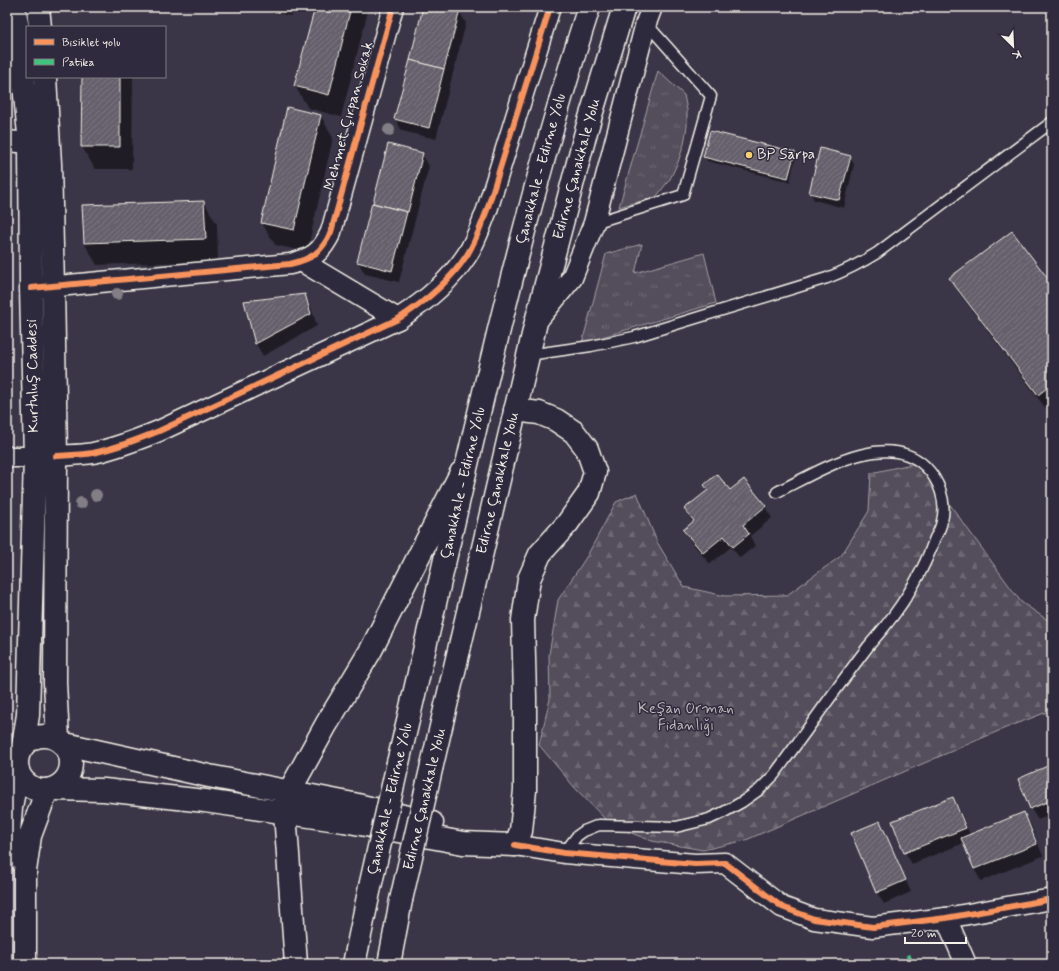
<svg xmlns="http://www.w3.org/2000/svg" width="1059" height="971" viewBox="0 0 1059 971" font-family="Mynerve,sans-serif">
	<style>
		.grass { fill: url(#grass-tufts); stroke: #a4a0a2 }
		.forest { fill: url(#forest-firs); stroke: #a4a0a2 }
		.shadow { fill: #0007 }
		.building { fill: url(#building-hatch); stroke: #f4f1e8 }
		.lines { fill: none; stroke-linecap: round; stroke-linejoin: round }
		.lane-casing { stroke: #f4f1e8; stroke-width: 13 }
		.street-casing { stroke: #f4f1e8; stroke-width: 23 }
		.secondary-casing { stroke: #f4f1e8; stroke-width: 25 }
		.primary-casing { stroke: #f4f1e8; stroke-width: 25 }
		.highway-casing { stroke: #f4f1e8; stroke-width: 25 }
		.lane { stroke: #2f2a3d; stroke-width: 10 }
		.street { stroke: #2f2a3d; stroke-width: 20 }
		.secondary { stroke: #2f2a3d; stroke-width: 22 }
		.primary { stroke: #2f2a3d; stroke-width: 22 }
		.highway { stroke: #2f2a3d; stroke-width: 22 }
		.highway-bridge-casing { stroke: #f4f1e8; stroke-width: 25; stroke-linecap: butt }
		.highway-bridge { stroke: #2f2a3d; stroke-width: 22 }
		.quiet { stroke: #40c37c; stroke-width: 5; stroke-dasharray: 10 5; stroke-linecap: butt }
		.cycleway-casing { stroke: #2f2a3d; stroke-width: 8 }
		.cycleway { stroke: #f8935d; stroke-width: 6 }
		.tree { fill: #827e85 }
		.poi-dot { fill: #ffd166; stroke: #2f2a3d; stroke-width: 1.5 }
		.labels { text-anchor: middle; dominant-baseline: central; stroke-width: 3; stroke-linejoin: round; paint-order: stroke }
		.street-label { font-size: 15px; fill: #f4f1e8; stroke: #2f2a3d }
		.poi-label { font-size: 15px; fill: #f4f1e8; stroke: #2f2a3d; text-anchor: start }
		.park-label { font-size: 15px; fill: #bcb8b7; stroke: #2f2a3d }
	</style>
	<defs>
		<pattern id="grass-tufts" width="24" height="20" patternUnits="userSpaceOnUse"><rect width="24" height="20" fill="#534e5c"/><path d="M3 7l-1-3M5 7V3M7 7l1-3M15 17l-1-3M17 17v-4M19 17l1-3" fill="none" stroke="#6c6873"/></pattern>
		<pattern id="forest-firs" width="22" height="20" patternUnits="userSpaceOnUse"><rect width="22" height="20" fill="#534e5c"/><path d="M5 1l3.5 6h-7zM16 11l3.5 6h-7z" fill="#6c6873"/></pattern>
		<pattern id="building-hatch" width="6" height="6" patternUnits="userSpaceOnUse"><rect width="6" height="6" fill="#65616c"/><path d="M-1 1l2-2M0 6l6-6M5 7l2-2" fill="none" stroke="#7c7881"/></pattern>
	</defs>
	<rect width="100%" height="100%" fill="#3b3647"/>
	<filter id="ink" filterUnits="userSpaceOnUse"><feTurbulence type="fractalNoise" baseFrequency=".025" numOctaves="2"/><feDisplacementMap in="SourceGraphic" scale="8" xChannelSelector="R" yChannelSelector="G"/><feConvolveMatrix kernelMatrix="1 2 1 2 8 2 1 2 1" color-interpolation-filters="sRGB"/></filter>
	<g filter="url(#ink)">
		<g class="grass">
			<path d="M658,71L684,95L687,110V126L684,144L678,162L670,179L656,197L619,207Z"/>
			<path d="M642,244L635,273L704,253L716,303L582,343L606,254Z"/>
		</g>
		<path class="forest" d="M916,463L951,506L1021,602L1052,623V710L1003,729L746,840L703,850L652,841L611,825L575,788L539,745L550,699L549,655L558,600L587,556L616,502L637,493L657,542L684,587L725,596L787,595L841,556L869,511L871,473Z"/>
		<g class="shadow">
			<path d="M244,7H293L291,16Z"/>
			<path d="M307,7H369L341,117L308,108L295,86L313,18Z"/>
			<path d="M424,7H444L459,11L466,23L436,139L402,131L395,119Z"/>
			<path d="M83,77H133L132,169H95L82,147Z"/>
			<path d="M321,116L333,138L307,252L275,245L262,223Z"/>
			<path d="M389,146L422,154L429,166L399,282L365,274L358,262Z"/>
			<path d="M794,153L796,156L790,182L707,161L705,157Z"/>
			<path d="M850,157L854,164L844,208L814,200L810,192Z"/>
			<path d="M204,202L217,224L218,261L97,265L84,243Z"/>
			<path d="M951,278L1052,286V406L1047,410L959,293Z"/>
			<path d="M305,295L311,307L317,326L263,356L256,344L245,302Z"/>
			<path d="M705,485L730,491L765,507L772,518L750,536L755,546L740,558L731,547L710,564L691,542L685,530L693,523L685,510L708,491Z"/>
			<path d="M1052,765V814L1038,820L1031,809Z"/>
			<path d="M953,798L960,810L970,835L1024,814L1031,825L1043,856L981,881L974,869L964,843L912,864L905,852Z"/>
			<path d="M880,822L886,834L911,892L884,904L877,893L852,834Z"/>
		</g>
		<g class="building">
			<path d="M315,7H351L329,95L294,86Z"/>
			<path d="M423,7H448L460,10L444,69L410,60Z"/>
			<path d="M410,60L444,69L429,128L394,119Z"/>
			<path d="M82,77H120V147H81Z"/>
			<path d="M287,107L321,115L294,230L261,223Z"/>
			<path d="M710,131L795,152L788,178L703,157Z"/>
			<path d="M388,144L423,153L408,212L373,203Z"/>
			<path d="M820,148L851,156L839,200L809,193Z"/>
			<path d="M204,201L206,239L84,243L82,205Z"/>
			<path d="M372,203L407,212L392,271L357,262Z"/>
			<path d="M1012,231L1052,284V384L1038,395L949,278Z"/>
			<path d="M305,294L311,314L255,344L244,301Z"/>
			<path d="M717,474L730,490L744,479L766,506L743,525L749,534L733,547L724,536L703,553L683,530L694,521L684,509L708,490L704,485Z"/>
			<path d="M1052,764V800L1030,809L1018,779Z"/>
			<path d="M953,797L966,828L904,853L892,821Z"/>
			<path d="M1024,812L1037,844L974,869L961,838Z"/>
			<path d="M880,821L906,880L876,893L851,833Z"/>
		</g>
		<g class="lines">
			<defs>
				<g id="lane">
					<path d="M594,223L683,195L711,96L646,23"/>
					<path d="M528,355L591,346L634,337L827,278C845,271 861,263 877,253L1052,122"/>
					<path d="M564,853L577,836L584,831L599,825L676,827L709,819L724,812L742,802L759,790L774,775C805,733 835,690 867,648C873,640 880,633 886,625C907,599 924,569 935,538C938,533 941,527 942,521C947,501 939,480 925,466C885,428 816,473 777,492"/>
				</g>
				<g id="street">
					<path d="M7,141L30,143"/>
					<path d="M301,261L398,319"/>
					<path d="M37,288L290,264C312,259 321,253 331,232L393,7"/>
					<path d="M536,322L572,278L594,223L646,23L652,7"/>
					<path d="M56,456C68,455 81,455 93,453C116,448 137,440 159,431L398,319C425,302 450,281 467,255C476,241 481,225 487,210L550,7"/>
					<path d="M7,457H35"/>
					<path d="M515,845L564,853L695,864L725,863L782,907L814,919L873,927L946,918L1052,899"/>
					<path d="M946,918L966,964"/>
				</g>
				<g id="secondary">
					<path d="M7,858L11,807L18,770"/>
					<path d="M25,964V871L30,836L47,790"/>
				</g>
				<g id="primary">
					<path d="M14,7L18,29L30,143L31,288L35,457L28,715L23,746"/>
					<path d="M38,7L40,27"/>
					<path d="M45,77L50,164L53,287L56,456L55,683L58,739"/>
					<circle cx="44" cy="763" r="27"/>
					<path d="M65,744L209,776L353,804L432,823"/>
					<path d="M52,789L104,790L205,801L344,821L463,843L515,845"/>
					<path d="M515,845L521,831L525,790V697L523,620L529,579L540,554L567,524L589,493L595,472L587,449L574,432L556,420L539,413L515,410"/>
					<path d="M296,964L285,813L289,792L326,725L371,650L461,473"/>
				</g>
				<g id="highway">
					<path d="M398,763C458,510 509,255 589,7"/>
					<path d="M432,765L536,322L587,128L624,7"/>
					<path d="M354,964L370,887"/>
					<path d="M389,964L401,900"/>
				</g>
			</defs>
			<use href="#lane" class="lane-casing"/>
			<use href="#street" class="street-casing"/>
			<use href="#secondary" class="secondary-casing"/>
			<use href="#primary" class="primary-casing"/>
			<use href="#highway" class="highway-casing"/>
			<use href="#lane" class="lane"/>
			<use href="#street" class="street"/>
			<use href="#secondary" class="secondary"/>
			<use href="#primary" class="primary"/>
			<use href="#highway" class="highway"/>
			<defs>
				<g id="highway-bridge">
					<path d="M370,887L398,763"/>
					<path d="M401,900L432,765"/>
				</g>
			</defs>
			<use href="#highway-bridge" class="highway-bridge-casing"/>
			<use href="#highway-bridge" class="highway-bridge"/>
			<path class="quiet" d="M893,964L911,956"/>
			<defs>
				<g id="cycleway">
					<path d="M31,288L290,264C312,259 321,253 331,232L393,7"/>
					<path d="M56,456C68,455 81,455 93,453C116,448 137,440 159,431L398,319C425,302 450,281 467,255C476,241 481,225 487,210L550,7"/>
					<path d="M515,845L564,853L695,864L725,863L782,907L814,919L873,927L946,918L1052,899"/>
				</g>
			</defs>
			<use href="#cycleway" class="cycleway-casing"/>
			<use href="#cycleway" class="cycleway"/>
		</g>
		<g class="tree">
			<circle cx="389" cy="130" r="6"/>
			<circle cx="117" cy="294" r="6"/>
			<circle cx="96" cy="495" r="6"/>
			<circle cx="81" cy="503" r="6"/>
		</g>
	</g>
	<circle class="poi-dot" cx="749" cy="155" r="4"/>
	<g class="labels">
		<g class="street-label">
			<text transform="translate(349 116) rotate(-75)">Mehmet Çırpan Sokak</text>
			<text transform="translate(541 169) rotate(-75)">Çanakkale - Edirne Yolu</text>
			<text transform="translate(577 169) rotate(-75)">Edirne Çanakkale Yolu</text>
			<text transform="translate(33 376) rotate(-91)">Kurtuluş Caddesi</text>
			<text transform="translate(463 483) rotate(-77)">Çanakkale - Edirne Yolu</text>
			<text transform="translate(498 483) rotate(-77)">Edirne Çanakkale Yolu</text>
			<text transform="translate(390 799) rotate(-77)">Çanakkale - Edirne Yolu</text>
			<text transform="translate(425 799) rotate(-77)">Edirne Çanakkale Yolu</text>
		</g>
		<g class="poi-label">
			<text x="757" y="155">BP Sarpa</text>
		</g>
		<g class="park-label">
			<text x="686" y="709">Keşan Orman<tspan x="686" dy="17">Fidanlığı</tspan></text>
		</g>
	</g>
	<rect width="1059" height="971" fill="none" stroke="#2f2a3d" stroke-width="24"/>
	<rect x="12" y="12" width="1035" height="947" fill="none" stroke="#f4f1e8" stroke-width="1.5" filter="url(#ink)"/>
	<rect x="26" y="26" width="140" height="52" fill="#2f2a3d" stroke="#7e7a81"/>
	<rect x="34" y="39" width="20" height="6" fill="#f8935d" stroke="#7e7a81"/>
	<text x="62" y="46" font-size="12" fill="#f4f1e8">Bisiklet yolu</text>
	<rect x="34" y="59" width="20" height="6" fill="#40c37c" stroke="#7e7a81"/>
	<text x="62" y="66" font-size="12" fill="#f4f1e8">Patika</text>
	<g transform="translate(1013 46) rotate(156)" stroke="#2f2a3d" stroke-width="3" paint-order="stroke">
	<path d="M0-3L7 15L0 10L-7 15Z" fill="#f4f1e8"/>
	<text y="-6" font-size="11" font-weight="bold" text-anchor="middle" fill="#f4f1e8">K</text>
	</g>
	<path d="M905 937v6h61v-6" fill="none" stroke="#f4f1e8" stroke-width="2"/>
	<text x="911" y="937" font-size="12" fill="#f4f1e8" stroke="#2f2a3d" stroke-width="3" paint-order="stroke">20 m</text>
</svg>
